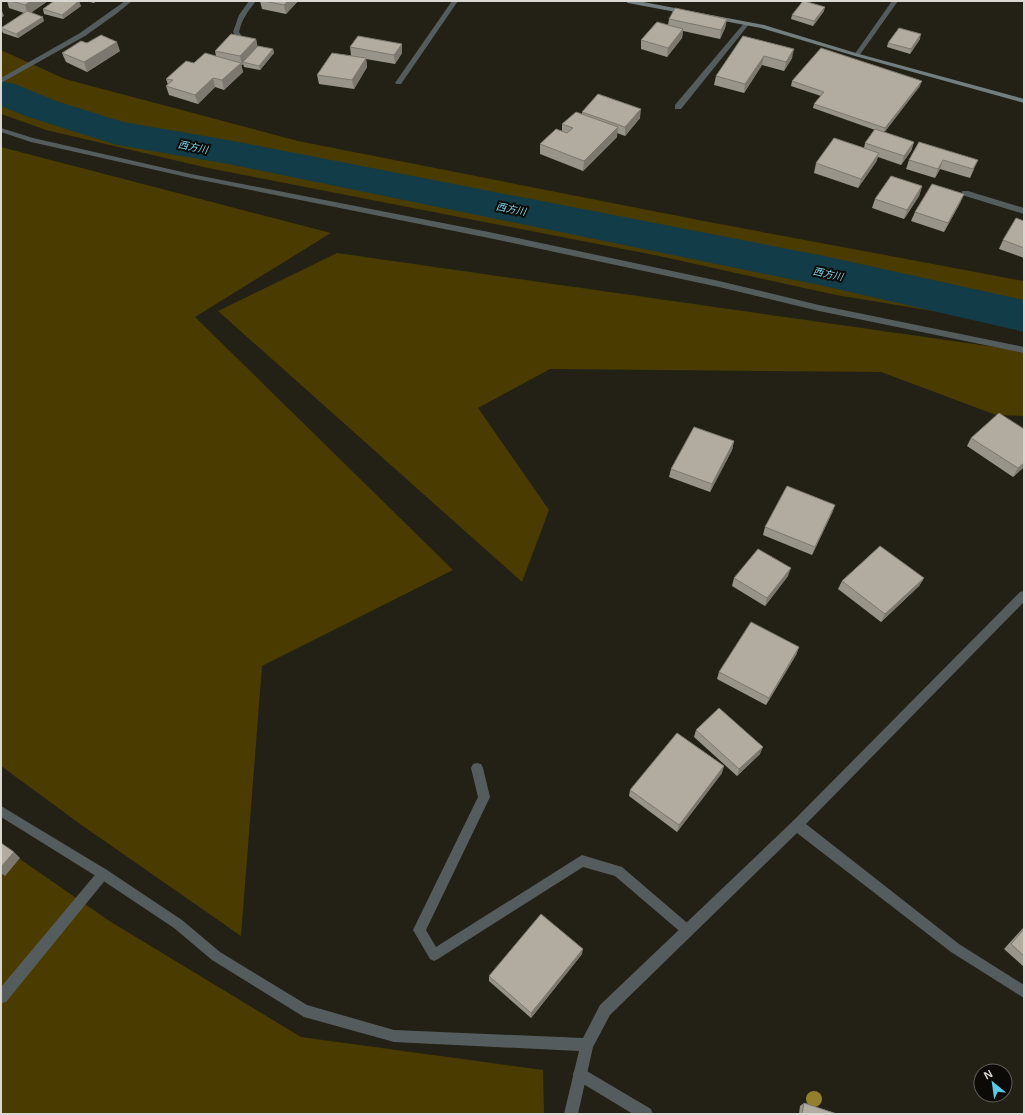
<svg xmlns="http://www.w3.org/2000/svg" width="1025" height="1115" viewBox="0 0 1025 1115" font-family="Arial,'Noto Sans JP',sans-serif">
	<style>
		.green { fill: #4a3b00 }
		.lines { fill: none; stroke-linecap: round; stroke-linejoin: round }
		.river { fill: #123c48; fill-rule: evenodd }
		.lane { fill: #555c5e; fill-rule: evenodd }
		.street { fill: #555c5e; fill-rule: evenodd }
		.secondary { fill: #737e81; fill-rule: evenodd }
		.tree { fill: #947f2d }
		.wall { fill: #989489 }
		.shaded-wall { fill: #7c786f }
		.building { fill: #b1ac9f; stroke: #7c786f }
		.labels { text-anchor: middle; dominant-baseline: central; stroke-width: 4; stroke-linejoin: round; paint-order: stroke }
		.far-water-label { font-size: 10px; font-style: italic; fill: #81d9f4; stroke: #0b0a06 }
	</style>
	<rect width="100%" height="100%" fill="#232015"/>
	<g class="green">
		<path d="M1,50L65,79L298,141L709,222L1024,281V326L836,295L659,256L208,168L46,130L1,114Z"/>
		<path d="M1,147L331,233L195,317L453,570L262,666L241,936L80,824L1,766Z"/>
		<path d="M337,253L1024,351V416L996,415L881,372L550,369L478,408L549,510L522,582L218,311Z"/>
		<path d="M1,846L111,922L301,1037L543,1070L544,1114H1Z"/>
	</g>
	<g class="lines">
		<path class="river" d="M1,81L15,84L56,101L123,122L228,140L824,256L1024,300V332L824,286L228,164L117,145L28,117L1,106Z"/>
		<g class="lane">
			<path d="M249,1H256C248,11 242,19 239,32L245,41L242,43L240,42L233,32L239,15Z"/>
			<path d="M452,1H458L401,84H397L395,83Z"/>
			<path d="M745,22L750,23L681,109H675V105Z"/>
			<path d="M1,128L33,138L191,174L489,232L719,281L819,305L1024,347V353L819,311L719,287L489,238L191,178L31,142L1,132Z"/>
			<path d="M962,191H968L1024,208V214L962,195Z"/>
			<path d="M477,763L481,764L483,768L490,797L426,930L436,947L582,855L622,867L692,927L694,931L692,935L688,937L684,935L615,876L583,867L438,959L434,961L430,959L413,930L478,797L471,768L473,764Z"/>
			<path d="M103,868L107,870L109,874L107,878L6,1002L1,1003V987L99,870Z"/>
			<path d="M580,1067L651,1109L653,1114H633L575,1079L573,1074L575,1069Z"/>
		</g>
		<g class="street">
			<path d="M125,1H132L116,14L85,36L1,83V78L80,33Z"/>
			<path d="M892,1H898L859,56H855L854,55Z"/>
			<path d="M1024,591V602L806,824L959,944L1024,985V998L951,952L797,833L610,1015L593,1047L578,1114H564L579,1051L394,1042L304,1017L212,960L174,928L99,878L1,817V806L107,870L182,920L220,952L307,1005L394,1030L583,1038L600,1005L793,821L1020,592Z"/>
		</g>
		<path class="secondary" d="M625,1H638L764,25L859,54L1024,99V103L855,56L761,28L628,3Z"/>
	</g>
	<circle class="tree" cx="814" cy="1099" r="8"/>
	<g class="wall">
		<path d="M7,1H48L31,12L44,21L18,38L3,33L1,28L24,13L9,8Z"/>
		<path d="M86,1H96L94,3Z"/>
		<path d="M260,1H298L286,14L262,9Z"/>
		<path d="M81,6L63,19L44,14L43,9Z"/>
		<path d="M824,11L813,26L791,19L792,15Z"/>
		<path d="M669,19H727L725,28L720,39L683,31L682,38L667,57L641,49V40L668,25Z"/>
		<path d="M743,36L792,58L784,71L762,65L744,93L714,85L716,76Z"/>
		<path d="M256,39L257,46L273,49L274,53L260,70L244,67L243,64L242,65H241L243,72L224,90L215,87L198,104L169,95L166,86L168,85L166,79L194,63L216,56L215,51Z"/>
		<path d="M920,39L910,54L887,47L888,43Z"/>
		<path d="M87,43L120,51L87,72L66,62L62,53Z"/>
		<path d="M402,44V53L395,64L366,59L367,67L354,89L319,84L317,75L351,55L350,47Z"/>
		<path d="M792,81L920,86L884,132L914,142L911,151L901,165L878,157L876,162L858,188L814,173L816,163L864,148L865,143L875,130L813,108L814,104L821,96L791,86Z"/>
		<path d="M582,112L640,118L625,136L617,133V137L583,171L540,154V144L562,131V124L582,114Z"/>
		<path d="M919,142L974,169L970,178L940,169L935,178L906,169L909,160Z"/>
		<path d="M922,186L919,196L904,219L872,208L875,199Z"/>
		<path d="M964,194L960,203L944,232L911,221L915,212Z"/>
		<path d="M1024,221V258L999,249L1003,240Z"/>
		<path d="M1024,429V467L1013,477L967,446L971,438Z"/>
		<path d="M734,441L732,450L710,492L669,477L671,469Z"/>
		<path d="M835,505L832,513L812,555L763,535L765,527Z"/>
		<path d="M788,576L765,606L732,586L734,578Z"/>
		<path d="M924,578L919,586L881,622L838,589L842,581Z"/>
		<path d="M799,647L796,655L766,705L717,679L719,672Z"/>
		<path d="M696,730L760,754L737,776L694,737Z"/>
		<path d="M722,773L677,832L629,796L630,790Z"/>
		<path d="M1024,927V967L1004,949Z"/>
		<path d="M582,954L531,1018L489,981V976Z"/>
		<path d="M804,1103L837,1114H799L800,1106Z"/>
	</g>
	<g class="shaded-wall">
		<path d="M31,1H48L28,15L25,5Z"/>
		<path d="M79,1L81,6L63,19L62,15Z"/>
		<path d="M288,1H298L286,14L284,5Z"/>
		<path d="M825,7L824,11L813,26L814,21Z"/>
		<path d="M2,11L4,16L1,18V12Z"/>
		<path d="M43,17L44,21L18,38L16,34Z"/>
		<path d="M727,19L725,28L720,39L721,30Z"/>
		<path d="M683,29L682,38L667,57L668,48Z"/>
		<path d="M921,34L920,39L910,54L911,49Z"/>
		<path d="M256,39L258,48L243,62V64L242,65L240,56Z"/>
		<path d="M117,42L120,51L87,72L84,62Z"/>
		<path d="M402,44V53L395,64L394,55Z"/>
		<path d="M273,49L274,53L260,70L259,66Z"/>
		<path d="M794,49L792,58L784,71L786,62Z"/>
		<path d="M764,56L762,65L744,93L745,84Z"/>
		<path d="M366,58L367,67L354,89L352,80Z"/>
		<path d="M241,63L243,72L224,90L222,80Z"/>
		<path d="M213,78L215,87L198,104L195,95Z"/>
		<path d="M922,81L920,86L884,133L885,128Z"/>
		<path d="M641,109L640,118L625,136V127Z"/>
		<path d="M618,127L617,137L583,171L584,161Z"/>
		<path d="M914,142L911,151L901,165L904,156Z"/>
		<path d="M879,153L876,162L858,188L861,179Z"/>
		<path d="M943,160L940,169L935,178L938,169Z"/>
		<path d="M978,160L970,178L973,169Z"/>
		<path d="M922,186L919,196L904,219L907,210Z"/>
		<path d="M964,194L960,203L944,232L948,223Z"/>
		<path d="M734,441L732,450L710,492L712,484Z"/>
		<path d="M1024,463V467L1013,477L1018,468Z"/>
		<path d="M835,505L832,513L812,555L815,547Z"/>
		<path d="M791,568L788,576L765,606L767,598Z"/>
		<path d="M924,578L919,586L881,622L885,614Z"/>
		<path d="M799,647L796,655L766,705L769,698Z"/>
		<path d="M763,747L760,754L737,776L739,769Z"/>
		<path d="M724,766L722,773L677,832L679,825Z"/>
		<path d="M14,852L20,858L5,876L1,873V867Z"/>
		<path d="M583,949L582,954L531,1018V1013Z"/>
	</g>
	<g class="building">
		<path d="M11,1H31L25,5Z"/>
		<path d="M54,1H79L62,15L43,9Z"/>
		<path d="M264,1H288L284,5Z"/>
		<path d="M803,1H804L825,7L814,21L792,15Z"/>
		<path d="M675,8L727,19L721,30L669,19Z"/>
		<path d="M27,11L43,17L16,34L1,28Z"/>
		<path d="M657,22L683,29L668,48L641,40Z"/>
		<path d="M899,28L921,34L911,49L888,43Z"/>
		<path d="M231,34L256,39L240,56L215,51Z"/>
		<path d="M101,35L117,42L84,62L62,53L81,41L87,43Z"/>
		<path d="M358,36L402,44L394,55L350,47Z"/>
		<path d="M743,36L794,49L786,62L764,56L745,84L716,76Z"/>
		<path d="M258,46L273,49L259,66L243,62Z"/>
		<path d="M821,48L922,81L885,128L814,104L824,92L792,81Z"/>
		<path d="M205,53L241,63L222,80L213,78L195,95L166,86L173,80L166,79L186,61L194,63Z"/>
		<path d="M332,53L366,58L352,80L317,75Z"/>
		<path d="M598,94L641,109L625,127L582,112Z"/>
		<path d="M576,112L618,127L584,161L540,144L556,129L567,133L573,128L562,124Z"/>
		<path d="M875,129L914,142L904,156L865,143Z"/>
		<path d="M834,138L879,153L861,179L816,163Z"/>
		<path d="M919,142L978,160L973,169L943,160L938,169L909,160Z"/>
		<path d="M891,176L922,186L907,210L875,199Z"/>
		<path d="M932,184L964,194L948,223L915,212Z"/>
		<path d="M1016,218L1024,221V248L1003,240Z"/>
		<path d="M999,413L1024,429V463L1018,468L971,438Z"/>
		<path d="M694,427L734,441L712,484L671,469Z"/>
		<path d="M787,486L835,505L815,547L765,527Z"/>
		<path d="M880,546L924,578L885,614L842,581Z"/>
		<path d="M758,549L791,568L767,598L734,578Z"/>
		<path d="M751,622L799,647L769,698L719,672Z"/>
		<path d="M719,708L763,747L739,769L696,730Z"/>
		<path d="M677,733L724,766L679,825L630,790Z"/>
		<path d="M1,843L14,852L1,867Z"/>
		<path d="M541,914L583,949L531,1013L489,976Z"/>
		<path d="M1024,929V956L1011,944Z"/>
		<path d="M804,1103L837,1114H802Z"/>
	</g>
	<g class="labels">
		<g class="far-water-label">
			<text transform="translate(193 147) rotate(11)">西方川</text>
			<text transform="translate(511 209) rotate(11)">西方川</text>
			<text transform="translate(828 274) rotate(12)">西方川</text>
		</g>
	</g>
	<rect width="1025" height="1115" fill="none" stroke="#dbd8d1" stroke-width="4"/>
	<g transform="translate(993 1083) rotate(331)"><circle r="19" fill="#0b0a06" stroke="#5e5c57"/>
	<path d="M0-3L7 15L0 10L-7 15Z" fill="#5bc8e6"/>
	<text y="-6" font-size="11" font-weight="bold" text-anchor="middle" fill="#dbd8d1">N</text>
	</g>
</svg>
